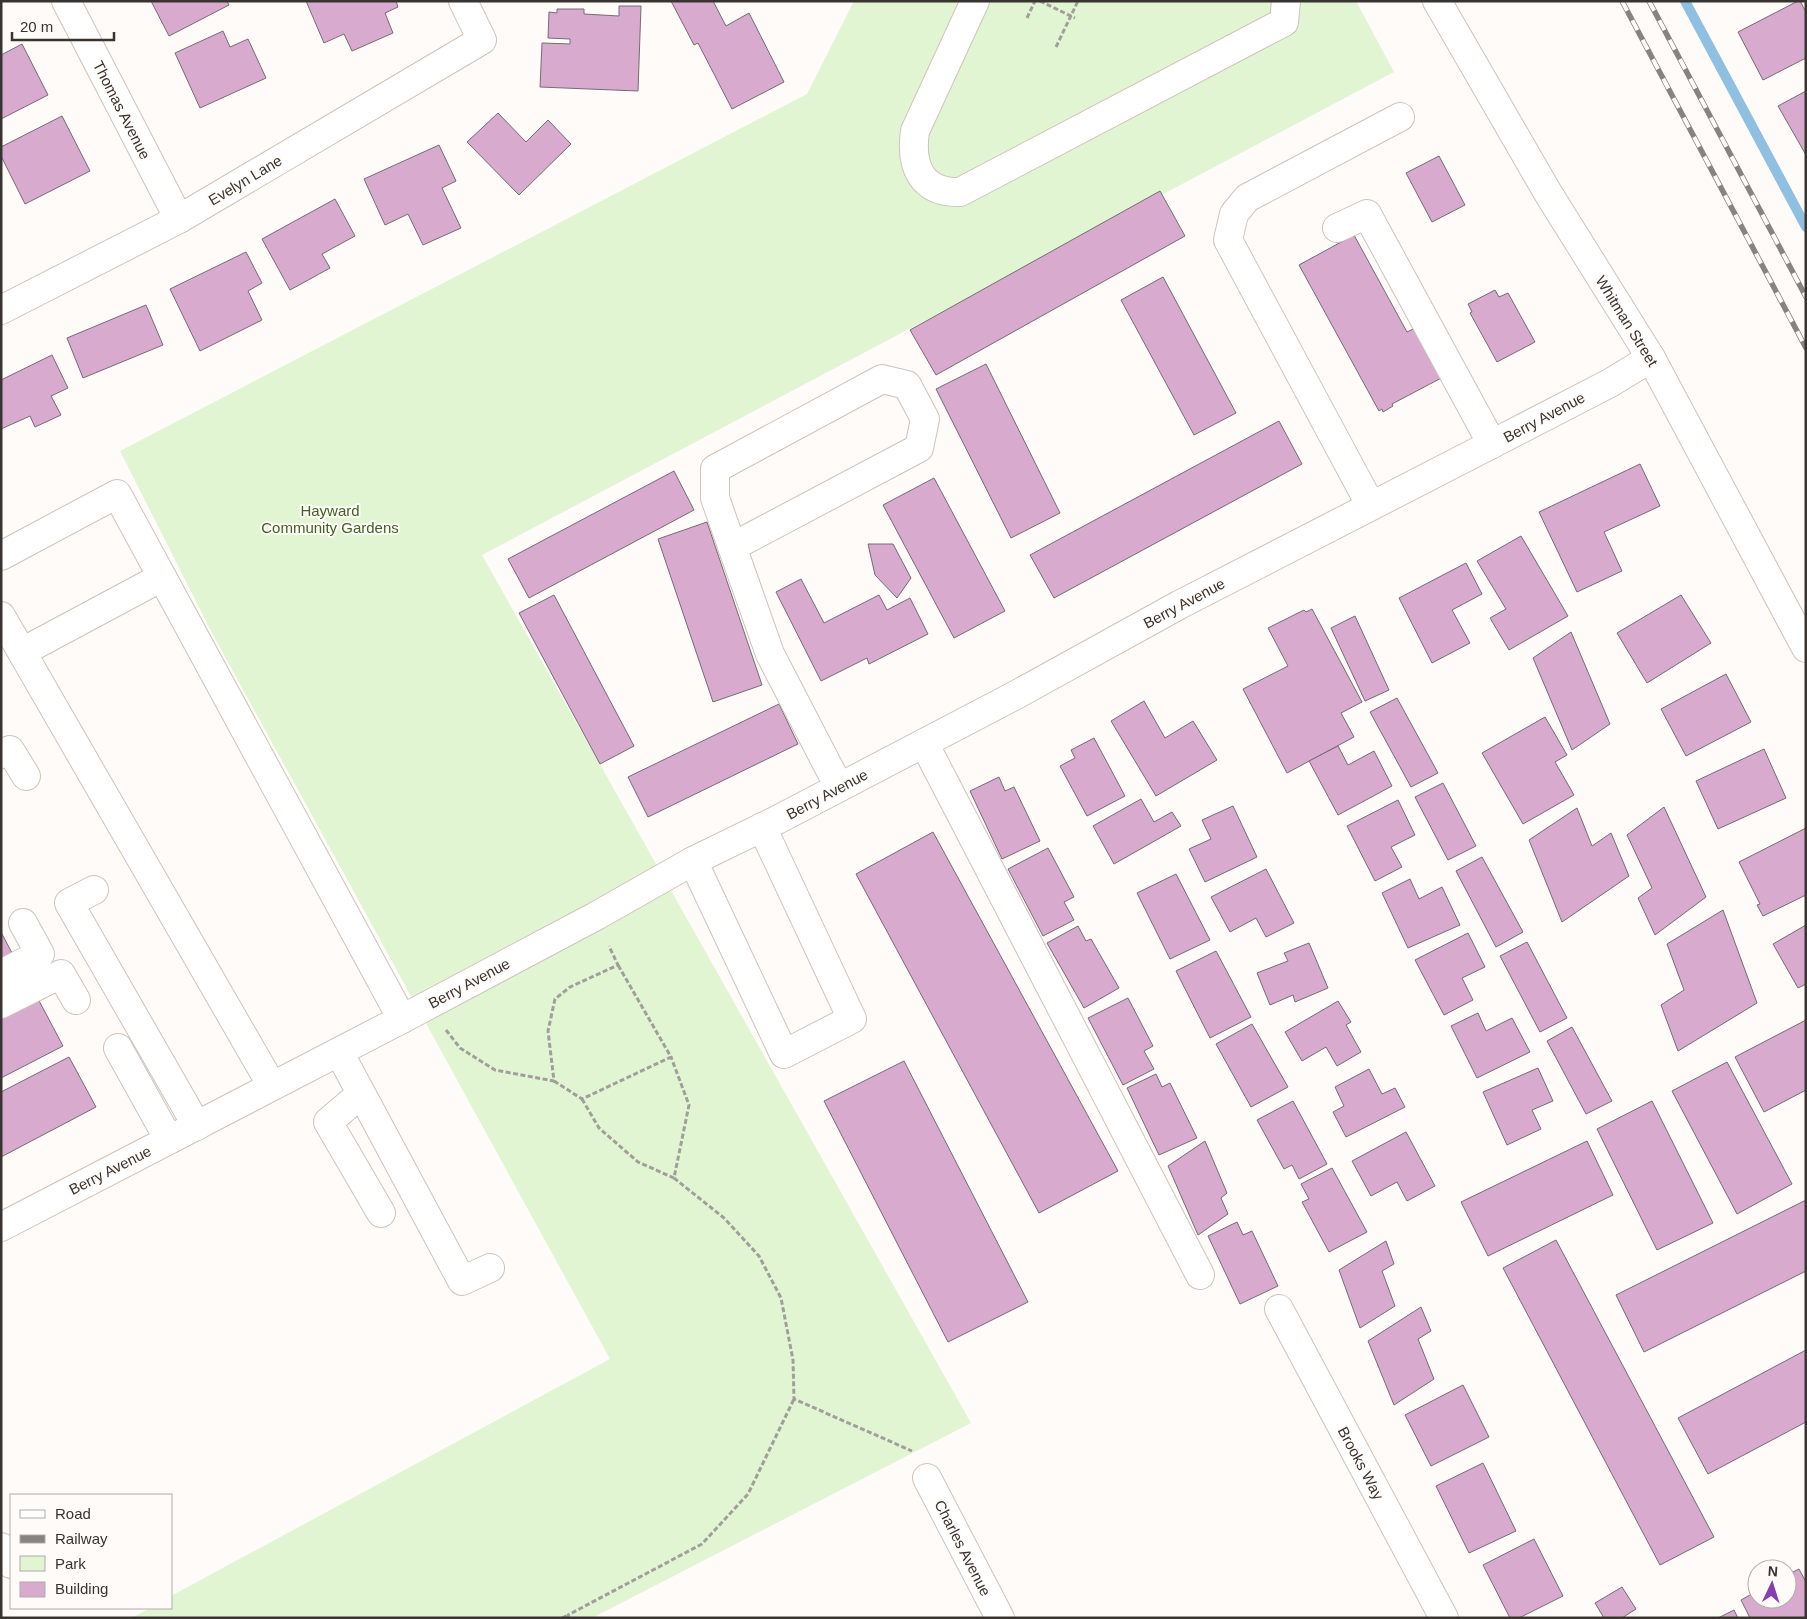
<svg xmlns="http://www.w3.org/2000/svg" width="1807" height="1619" viewBox="0 0 1807 1619" font-family="Helvetica,sans-serif">
	<style>
		.green { fill: #e1f5d3 }
		.lines { fill: none; stroke-linecap: round; stroke-linejoin: round }
		.stream { stroke: #8fc0e1; stroke-width: 10 }
		.building { fill: #d7aace; stroke: #776b74 }
		.minor-casing { stroke: #d0c3b9; stroke-width: 30 }
		.path { stroke: #a19e9b; stroke-width: 3; stroke-dasharray: 5 2.5; stroke-linecap: butt }
		.minor { stroke: #fff; stroke-width: 28 }
		.rail-casing { stroke: #878380; stroke-width: 5.5 }
		.rail { stroke: #fefbf9; stroke-width: 4; stroke-dasharray: 11; stroke-linecap: butt }
		.labels { text-anchor: middle; dominant-baseline: central; stroke-width: 4; stroke-linejoin: round; paint-order: stroke }
		.street-label { font-size: 15px; fill: #393430; stroke: #fefbf9 }
		.park-label { font-size: 15px; fill: #416221; stroke: #fefbf9 }
	</style>
	<rect width="100%" height="100%" fill="#fefbf9"/>
	<path class="green" d="M854,1H1356L1394,72L482,555L971,1423L592,1618H132L150,1608H171V1596L610,1359L212,633L120,451L807,94Z"/>
	<g class="lines">
		<path class="stream" d="M1685,1L1806,227"/>
	</g>
	<g class="building">
		<path d="M151,1H227L229,5L169,36Z"/>
		<path d="M306,1H396L398,7L385,13L393,33L352,51L344,34L324,43Z"/>
		<path d="M671,1H713L726,26L749,13L784,82L732,109L698,43L694,45Z"/>
		<path d="M1798,1H1800L1806,12V58L1763,80L1738,32Z"/>
		<path d="M619,6H641L638,91L540,87L542,43L570,44V39L548,38L549,12L557,13V9H584V14L619,16Z"/>
		<path d="M223,31L230,47L248,39L266,78L200,108L175,53Z"/>
		<path d="M22,44L48,95L1,119V55Z"/>
		<path d="M1806,91V155L1778,106Z"/>
		<path d="M498,113L526,142L548,120L571,144L519,195L467,142Z"/>
		<path d="M62,116L90,171L25,204L1,156V147Z"/>
		<path d="M439,145L456,181L442,188L461,228L423,245L408,214L385,225L364,179Z"/>
		<path d="M1439,156L1465,205L1432,222L1406,173Z"/>
		<path d="M1160,191L1185,236L936,375L910,330Z"/>
		<path d="M335,199L355,236L322,254L330,268L290,290L262,239Z"/>
		<path d="M1354,235L1407,332L1417,327L1447,375L1392,404L1393,406L1383,412L1382,409L1379,411L1299,265Z"/>
		<path d="M246,252L262,283L248,291L262,320L200,351L170,289Z"/>
		<path d="M1163,277L1236,413L1194,435L1121,300Z"/>
		<path d="M1495,290L1499,297L1508,293L1535,342L1497,362L1470,313L1472,312L1468,304Z"/>
		<path d="M146,305L163,345L83,378L67,338Z"/>
		<path d="M52,355L68,388L51,396L61,415L35,427L30,416L1,429V380Z"/>
		<path d="M986,364L1060,513L1011,538L936,389Z"/>
		<path d="M1279,421L1302,464L1054,598L1030,555Z"/>
		<path d="M1640,464L1660,506L1604,532L1622,571L1577,592L1539,512Z"/>
		<path d="M674,471L694,510L529,598L508,559Z"/>
		<path d="M934,478L1005,611L954,638L883,505Z"/>
		<path d="M707,522L762,685L713,702L658,539Z"/>
		<path d="M1521,536L1568,616L1509,650L1490,618L1506,609L1477,561Z"/>
		<path d="M868,544H893L911,578L897,598L875,575Z"/>
		<path d="M1466,563L1482,594L1452,610L1470,643L1432,663L1399,598Z"/>
		<path d="M801,579L824,623L879,595L887,610L910,598L928,634L869,664L867,658L821,681L776,592Z"/>
		<path d="M554,595L634,746L600,764L519,613Z"/>
		<path d="M1681,595L1711,643L1647,683L1617,633Z"/>
		<path d="M1312,609L1362,702L1341,713L1354,737L1287,773L1243,689L1288,666L1268,628L1304,610L1306,612Z"/>
		<path d="M1355,616L1389,690L1365,701L1331,628Z"/>
		<path d="M1571,632L1610,724L1572,750L1533,658Z"/>
		<path d="M1726,674L1751,722L1686,756L1661,709Z"/>
		<path d="M1397,698L1438,773L1411,787L1370,712Z"/>
		<path d="M1144,701L1165,738L1193,721L1217,760L1156,796L1111,721Z"/>
		<path d="M779,704L798,744L648,817L628,777Z"/>
		<path d="M1545,717L1567,755L1555,762L1574,795L1523,824L1482,753Z"/>
		<path d="M1094,738L1125,796L1087,816L1060,766L1075,758L1071,750Z"/>
		<path d="M1338,746L1348,765L1374,751L1392,786L1338,815L1309,761Z"/>
		<path d="M1764,749L1786,798L1718,829L1696,781Z"/>
		<path d="M999,777L1005,791L1014,787L1040,841L1002,859L970,791Z"/>
		<path d="M1443,783L1476,846L1448,860L1415,797Z"/>
		<path d="M1141,799L1154,822L1172,812L1181,826L1114,864L1093,826Z"/>
		<path d="M1398,800L1415,835L1391,847L1402,867L1375,881L1347,826Z"/>
		<path d="M1233,806L1257,857L1205,882L1189,849L1211,839L1202,820Z"/>
		<path d="M1664,807L1706,897L1655,935L1638,898L1652,888L1627,835Z"/>
		<path d="M1577,808L1592,846L1611,833L1629,876L1562,922L1529,840Z"/>
		<path d="M1806,828V895L1763,916L1757,905L1760,904L1739,862Z"/>
		<path d="M933,832L1118,1171L1039,1213L856,874Z"/>
		<path d="M1048,848L1074,897L1064,902L1074,920L1043,936L1008,869Z"/>
		<path d="M1482,857L1523,932L1496,947L1456,871Z"/>
		<path d="M1266,869L1294,923L1266,937L1256,918L1230,932L1211,897Z"/>
		<path d="M1176,874L1210,940L1170,959L1137,893Z"/>
		<path d="M1410,879L1419,899L1442,887L1460,925L1408,948L1382,893Z"/>
		<path d="M1723,910L1757,1003L1678,1051L1661,1005L1684,990L1667,944Z"/>
		<path d="M1806,925V984L1798,988L1773,944Z"/>
		<path d="M1078,926L1086,941L1091,939L1119,988L1084,1008L1047,943Z"/>
		<path d="M1,932L12,953L1,959Z"/>
		<path d="M1468,933L1485,967L1462,978L1473,1000L1444,1015L1415,960Z"/>
		<path d="M1527,942L1567,1018L1540,1032L1500,956Z"/>
		<path d="M1309,943L1328,988L1295,1002L1293,995L1270,1005L1257,973L1288,961L1284,953Z"/>
		<path d="M1216,951L1251,1017L1210,1038L1176,971Z"/>
		<path d="M36,995L63,1046L1,1078V1013Z"/>
		<path d="M1128,998L1153,1046L1144,1051L1154,1069L1123,1085L1088,1018Z"/>
		<path d="M1338,1001L1351,1022L1346,1025L1361,1052L1337,1066L1326,1047L1302,1061L1285,1032Z"/>
		<path d="M1478,1013L1486,1031L1512,1018L1530,1052L1477,1078L1451,1026Z"/>
		<path d="M1806,1020V1090L1764,1112L1735,1057Z"/>
		<path d="M1252,1024L1288,1087L1251,1107L1216,1044Z"/>
		<path d="M1572,1027L1612,1101L1586,1114L1547,1041Z"/>
		<path d="M69,1057L96,1107L1,1157V1092Z"/>
		<path d="M904,1061L1028,1302L948,1342L824,1101Z"/>
		<path d="M1727,1062L1792,1184L1737,1214L1672,1091Z"/>
		<path d="M1538,1068L1553,1101L1532,1110L1541,1129L1507,1145L1483,1092Z"/>
		<path d="M1369,1069L1382,1094L1395,1088L1405,1107L1346,1137L1333,1112L1344,1106L1335,1087Z"/>
		<path d="M1156,1074L1162,1087L1170,1083L1197,1138L1159,1155L1127,1088Z"/>
		<path d="M1293,1101L1327,1164L1299,1179L1292,1165L1284,1169L1257,1120Z"/>
		<path d="M1652,1101L1713,1223L1657,1250L1597,1129Z"/>
		<path d="M1406,1132L1435,1186L1407,1201L1397,1182L1371,1196L1352,1161Z"/>
		<path d="M1205,1141L1227,1193L1221,1198L1228,1214L1198,1235L1168,1166Z"/>
		<path d="M1587,1141L1613,1195L1488,1256L1461,1202Z"/>
		<path d="M1332,1168L1367,1232L1329,1252L1302,1202L1309,1199L1301,1184Z"/>
		<path d="M1806,1200V1271L1644,1352L1616,1295Z"/>
		<path d="M1237,1222L1243,1235L1252,1231L1278,1286L1240,1304L1208,1236Z"/>
		<path d="M1556,1240L1714,1537L1660,1565L1503,1268Z"/>
		<path d="M1386,1241L1394,1264L1382,1271L1395,1306L1360,1328L1339,1270Z"/>
		<path d="M1421,1307L1431,1331L1418,1339L1434,1379L1394,1405L1368,1341Z"/>
		<path d="M1806,1350V1422L1708,1474L1678,1418Z"/>
		<path d="M1463,1385L1489,1437L1431,1466L1405,1415Z"/>
		<path d="M1483,1463L1516,1531L1469,1553L1436,1486Z"/>
		<path d="M1534,1539L1563,1596L1519,1618H1510L1483,1565Z"/>
		<path d="M1799,1569L1806,1582V1618H1750L1741,1600L1757,1591V1599H1787V1575Z"/>
		<path d="M1622,1587L1636,1609L1622,1618H1604L1595,1603Z"/>
		<path d="M1734,1610L1738,1618H1718Z"/>
	</g>
	<g class="lines">
		<defs>
			<g id="minor">
				<path d="M66,1L179,219"/>
				<path d="M975,1L915,131C910,166 921,193 960,192L1284,22L1286,1"/>
				<path d="M1437,1L1548,193L1651,358L1806,648"/>
				<path d="M1337,228L1367,214L1492,444"/>
				<path d="M1,310L179,219L482,40L463,1"/>
				<path d="M1371,506L1228,240L1234,214L1247,198L1400,117"/>
				<path d="M732,547L919,448L925,419L907,385L882,379L715,469V498L770,654L839,787"/>
				<path d="M1,556L117,494L402,1019"/>
				<path d="M1,616L272,1086"/>
				<path d="M22,652L162,577"/>
				<path d="M924,743L1200,1275"/>
				<path d="M1,754L10,750L26,776"/>
				<path d="M693,861L784,1054L852,1019L762,827"/>
				<path d="M94,890L69,903L197,1126"/>
				<path d="M1,974L40,954L23,923"/>
				<path d="M1,1004L61,974L76,1000"/>
				<path d="M118,1048L169,1140"/>
				<path d="M339,1052L462,1281L490,1268"/>
				<path d="M361,1094L328,1122L381,1213"/>
				<path d="M1,1227L402,1019L596,916L693,861L777,820L1014,696L1179,605L1492,444L1610,383L1651,358"/>
				<path d="M1279,1309L1444,1618"/>
				<path d="M927,1478L1000,1618"/>
				<path d="M1,1547L11,1564"/>
			</g>
		</defs>
		<use href="#minor" class="minor-casing"/>
		<g class="path">
			<path d="M1040,1L1075,18"/>
			<path d="M1027,18L1035,1"/>
			<path d="M1056,47L1078,1"/>
			<path d="M446,1030L460,1048L495,1070L554,1081L548,1031L555,999L570,987L618,965L609,946"/>
			<path d="M554,1081L582,1099L671,1057L618,965"/>
			<path d="M582,1099L599,1128L638,1162L674,1178L689,1105L671,1057"/>
			<path d="M674,1178L724,1218L759,1256L781,1298L793,1360L794,1399L912,1451"/>
			<path d="M562,1618L568,1615"/>
			<path d="M569,1618L568,1615L702,1544L748,1494L794,1399"/>
		</g>
		<use href="#minor" class="minor"/>
		<defs>
			<g id="rail">
				<path d="M1622,1L1806,348"/>
				<path d="M1649,1L1806,297"/>
			</g>
		</defs>
		<use href="#rail" class="rail-casing"/>
		<use href="#rail" class="rail"/>
	</g>
	<g class="labels">
		<g class="street-label">
			<text transform="translate(122 110) rotate(63)">Thomas Avenue</text>
			<text transform="translate(245 180) rotate(-31)">Evelyn Lane</text>
			<text transform="translate(1627 321) rotate(58)">Whitman Street</text>
			<text transform="translate(1544 417) rotate(-28)">Berry Avenue</text>
			<text transform="translate(1184 603) rotate(-28)">Berry Avenue</text>
			<text transform="translate(827 794) rotate(-28)">Berry Avenue</text>
			<text transform="translate(469 983) rotate(-28)">Berry Avenue</text>
			<text transform="translate(110 1170) rotate(-27)">Berry Avenue</text>
			<text transform="translate(1361 1463) rotate(62)">Brooks Way</text>
			<text transform="translate(963 1548) rotate(63)">Charles Avenue</text>
		</g>
		<g class="park-label">
			<text x="330" y="510">Hayward<tspan x="330" dy="17">Community Gardens</tspan></text>
		</g>
	</g>
	<rect width="1807" height="1619" fill="none" stroke="#393430" stroke-width="5"/>
	<rect x="10" y="1494" width="162" height="115" fill="#fefbf9" stroke="#afaba9"/>
	<rect x="20" y="1510" width="25" height="8" fill="#ffffff" stroke="#afaba9"/>
	<text x="55" y="1519" font-size="15" fill="#393430">Road</text>
	<rect x="20" y="1535" width="25" height="8" fill="#878380" stroke="#afaba9"/>
	<text x="55" y="1544" font-size="15" fill="#393430">Railway</text>
	<rect x="20" y="1556" width="25" height="15" fill="#e1f5d3" stroke="#afaba9"/>
	<text x="55" y="1569" font-size="15" fill="#393430">Park</text>
	<rect x="20" y="1582" width="25" height="15" fill="#d7aace" stroke="#afaba9"/>
	<text x="55" y="1594" font-size="15" fill="#393430">Building</text>
	<g transform="translate(1772 1584) rotate(4)"><circle r="24" fill="#fefbf9" stroke="#afaba9"/>
	<path d="M0-4L9 19L0 12L-9 19Z" fill="#873eb0"/>
	<text y="-8" font-size="14" font-weight="bold" text-anchor="middle" fill="#393430">N</text>
	</g>
	<path d="M12 32v8h102v-8" fill="none" stroke="#393430" stroke-width="2.5"/>
	<text x="20" y="32" font-size="15" fill="#393430" stroke="#fefbf9" stroke-width="4" paint-order="stroke">20 m</text>
</svg>
